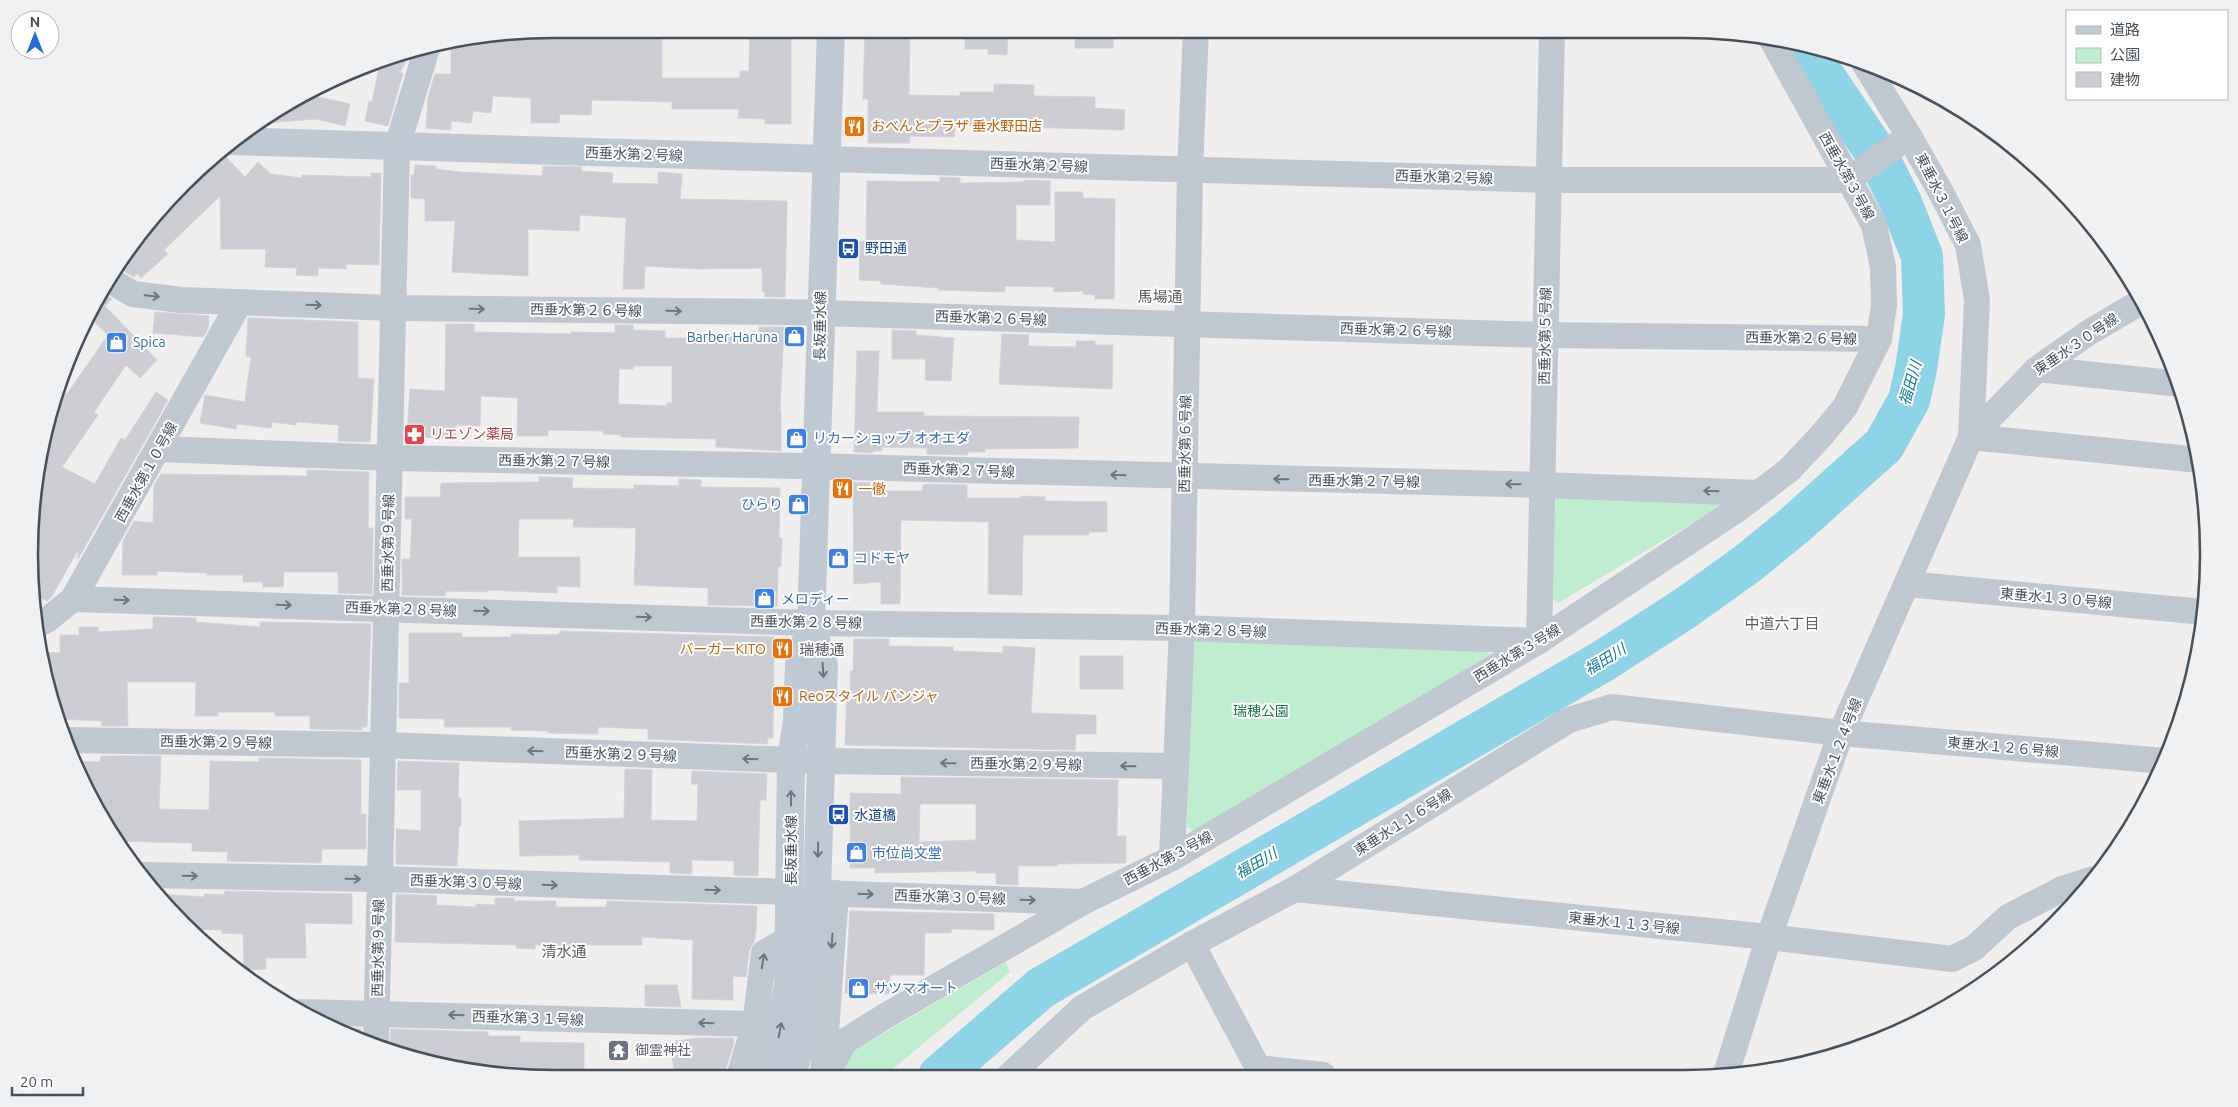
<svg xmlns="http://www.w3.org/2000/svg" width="2238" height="1107" viewBox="0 0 2238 1107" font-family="Ubuntu,'Noto Sans JP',sans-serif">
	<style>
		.green { fill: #beedd0 }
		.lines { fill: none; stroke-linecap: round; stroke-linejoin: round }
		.river { stroke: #8dd4e8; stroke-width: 42 }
		.building { fill: #cbcdd3; stroke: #d2d4d9; fill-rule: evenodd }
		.street { stroke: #bfc8d0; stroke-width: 26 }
		.secondary { stroke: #bfc9d4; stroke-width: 28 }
		.oneway { stroke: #6b757e }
		.oneway2 { stroke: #6b757f }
		.labels { text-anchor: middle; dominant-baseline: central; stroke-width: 4; stroke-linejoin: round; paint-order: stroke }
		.food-label { font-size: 14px; fill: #c56008; stroke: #fff; text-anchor: start }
		.street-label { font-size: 14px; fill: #47515b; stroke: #fff }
		.transit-label { font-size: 14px; fill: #164399; stroke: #fff; text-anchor: start }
		.shop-label { font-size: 14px; fill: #366cbe; stroke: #fff; text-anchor: start }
		.health-label { font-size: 14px; fill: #be3a42; stroke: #fff; text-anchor: start }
		.park-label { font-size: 14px; fill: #1a794b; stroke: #fff }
		.worship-label { font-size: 14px; fill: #5b616d; stroke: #fff; text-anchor: start }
		.neighbourhood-label { font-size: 15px; fill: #5b5e63; stroke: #fff }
		.water-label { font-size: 15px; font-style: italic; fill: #127d9c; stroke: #fff }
		.rim { fill: none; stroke: #47515b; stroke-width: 2.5 }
	</style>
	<rect width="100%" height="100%" fill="#f1eeee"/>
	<g class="green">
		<path d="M1559,494L1722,497L1723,505L1558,603L1549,597L1550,506Z"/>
		<path d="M1199,637L1487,648L1489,655L1195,832L1187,827L1191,650Z"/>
		<path d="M1006,962L1010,972L884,1076H838L844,1056Z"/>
	</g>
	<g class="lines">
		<path class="river" d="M939,1076L1041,988L1603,661L1684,609L1747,564L1796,524L1884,445L1909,400L1916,369L1924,314L1922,256L1901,203L1876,153L1821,72L1811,45"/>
	</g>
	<g class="building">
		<path d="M554,29H662V78H740V71H749L750,29H791V124H765V119L738,118L739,109H672V102L592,100L591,115L560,114L559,123H531V98L493,96L491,113L473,111L471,123L451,121V130L426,128L428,97L435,74H451V39Z"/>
		<path d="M865,29H910L909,95L960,96V92H994V84L1034,85V96L1095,97V108L1125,110L1124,130L955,125L954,137L910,136V143H868V99H863Z"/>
		<path d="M965,29H1008L1007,55L988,54V49H965Z"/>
		<path d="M1075,29H1114L1113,48H1075Z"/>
		<path d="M411,50L400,73H403L388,126L365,121L369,101L372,102L381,58Z"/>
		<path d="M313,89L314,96L350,104L345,126L316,119L253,124L291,99Z"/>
		<path d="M224,155L245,177L258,162L271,174L302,178V175L371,177V173H381L379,265L346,264V269L318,268V276L296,275L297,268L265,267L266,249H221L220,196L164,250L168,254L141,278L137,273L134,277L117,267L159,207L203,166L207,170Z"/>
		<path d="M415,165L436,166V169L460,172L542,176L543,166L582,167L581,171L613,173L612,183L658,184V172L682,174L680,199L787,201L785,297H765V292H762V268L698,269L645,266L644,289H623L626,218L580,215L579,231L528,229V276L452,272L455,221H425V199L411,198V175H414Z"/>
		<path d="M940,177L960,178V183L1024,182V180L1050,181V205H1016V240L1055,242V192H1083V198L1115,199L1114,299H1095V295L1083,294V291L1054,292V287L1005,286V292L938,290V288L881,284V281L859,280L860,241L866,242L867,181L940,182Z"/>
		<path d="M99,291L112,299L105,306L157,360L140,378L126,365L94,412L98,415L62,467L95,484L121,438L125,440L156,392L168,400L78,559V550L52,596L47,601L32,592L30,519L39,451L52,406L62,391L67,394L108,335L87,315Z"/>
		<path d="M155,312L209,316L208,329L203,337L153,333Z"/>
		<path d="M248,318L358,322V378L374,379L370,442L338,441L339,425L297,422L296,425L272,422L271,428L237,424L236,429L200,423L205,395L245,402L251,357L246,356Z"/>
		<path d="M446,324H474V332L571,334V332L615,333V325H633V330L665,331V338H722V336L759,338V327H784L780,411H781V451L716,447V439L621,437V435L603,434V431L548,430V436H517L518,398L481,396L480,426L456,425L455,439L407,436L410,389L445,391ZM633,366H672V403H667V406L618,404L619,369H633Z"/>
		<path d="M892,330L916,331V335L954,338L951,381L925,380L926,359H892Z"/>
		<path d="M1002,334L1029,335L1028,346L1076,347V341H1095V345H1113L1112,389L999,384Z"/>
		<path d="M857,351H879L877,412H924V416L1079,417L1078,448L985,449V452H968V455L927,454V448L882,447V451H873L872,453L854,452Z"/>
		<path d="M307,470L369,472L368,528H373L372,594L338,593V572H284L283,587H263V582H243V575H207V573L157,571V575H122L123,541L134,521L153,523L154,485L161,474L307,476Z"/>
		<path d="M539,477L573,478L572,488L634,489V485L679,486V479L701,480V487L780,488L779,538H782L781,567H778L777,606L708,605V588L634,585L636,528L573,527L574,519H519L518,557H580V587L557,586V593L487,590V592L446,591L445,596L402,595V559H410L412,519H405V497H440L441,483L539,482Z"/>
		<path d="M853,482L871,483V491H922L923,485L927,484L967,485V498H1021V496L1045,497V501L1107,502V532H1089V535H1023L1022,595L988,594L989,522L901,520L900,604H881V582L854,584Z"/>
		<path d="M153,617L196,618V622L260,627V622L371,624L367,727H362V730L310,729V716H275V712H218V716H195L196,682H127L128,726H101L102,721L58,719L47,690L39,652L60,653V635H79V627H98V632L153,629Z"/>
		<path d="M560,631L774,637L773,738H768L767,744L648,739V729L598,727V734L548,733V731L511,730V727H444L445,719L399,718V683H409V633H462V637H511V634L556,635L560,633Z"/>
		<path d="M854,639H889V646L953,647V651L1003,653V646L1035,648L1031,713L1096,715V734H1076L1075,750L845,745L847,692H850V671H853Z"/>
		<rect x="1080" y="656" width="43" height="33"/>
		<path d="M101,756H161L159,809L209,810L210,761L259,762V758L361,760V814H366V849H322L321,863L227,861L228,852L192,851V843L116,841L99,814V798L90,797L74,761L100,762Z"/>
		<path d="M398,761L459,763L458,798H461V826H459L457,866L396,864V829L421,831V790H397Z"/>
		<path d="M625,769L652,770L651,820L697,821L698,784H691L692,771L767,774L766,800H760L758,876L734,875V861L692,860V874L670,873V862L579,860V855L520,856L519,821L624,818Z"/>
		<path d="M901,777L1118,780L1117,836H1126V863L1057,864V866H1018V885L996,884V873H976V871L875,873V868H850V793L901,794ZM920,804H976V840L919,842Z"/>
		<path d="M225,891L352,894V924L305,923L306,958H265L266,969L244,970L243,934L222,933V930L188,929L158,894L204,897L205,894L224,895Z"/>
		<path d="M396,894L437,896L436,905L476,907V904L495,905V898H514V901H556V907H606L607,901L757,906L756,931L754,942L749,951L746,977L733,976V1000L692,999L693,940L642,937V945H535V949L516,948V945L395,942Z"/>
		<path d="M850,911L994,914V930L952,929L951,933H925L924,975H890L889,994L845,993Z"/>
		<path d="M645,985H677L681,1007L645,1006Z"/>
		<path d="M339,1028L361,1029V1039L338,1030Z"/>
		<path d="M391,1029L488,1032V1036H520V1042L584,1043V1077H516L418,1060L390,1050Z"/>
		<path d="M699,1038H733L734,1043L725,1071L699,1077H675L670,1042Z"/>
	</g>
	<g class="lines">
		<g class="street">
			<path d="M826,159L1549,180H1848L1909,136"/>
			<path d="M108,279L133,294L181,300L393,308L788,312L1545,335L1879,339"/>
			<path d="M2037,369L2181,384"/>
			<path d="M1971,437L2199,460"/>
			<path d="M1971,437L2037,369L2088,333L2139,303L2142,299"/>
			<path d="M159,449L390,458L849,467L1542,485L1759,493"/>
			<path d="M1907,584L2204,612"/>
			<path d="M73,599L811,623L1182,628L1539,641L1552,30"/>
			<path d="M34,626L47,620L73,599L240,302"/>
			<path d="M66,740L383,745L820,761L1176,766"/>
			<path d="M1172,858L1182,628L1190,170L1196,29"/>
			<path d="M142,875L380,879L791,892"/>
			<path d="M1295,889L1769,937L1952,959L1974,948L2008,917L2062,889L2093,879"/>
			<path d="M817,893L1083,902"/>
			<path d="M1192,944L1258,1068L1323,1075"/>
			<path d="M301,1012L755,1024"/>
			<path d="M376,1045L397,147L428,45"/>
			<path d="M823,1074L836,893"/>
			<path d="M1726,1074L1769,937L1841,733L1971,437L1977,300L1968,245L1942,194L1909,136L1864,63"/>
			<path d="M825,1076L845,1041L887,1015L1083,902L1172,858L1539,641L1738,509L1789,470L1821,436L1845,407L1879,339L1884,305L1883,267L1874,225L1771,38"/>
			<path d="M1009,1076L1082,1008L1192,944L1295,889L1569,720L1612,707L1841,733L2165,761"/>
			<path d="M739,1077L755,1024L764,953L790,938"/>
		</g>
		<g class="secondary">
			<path d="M230,141L826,159"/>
			<path d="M766,1076L776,1047L788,986L791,760L797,720L799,665L811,623L831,29"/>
			<path d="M791,1076L799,1052L810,988L817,893L824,666L811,623"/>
		</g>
	</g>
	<defs><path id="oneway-shaft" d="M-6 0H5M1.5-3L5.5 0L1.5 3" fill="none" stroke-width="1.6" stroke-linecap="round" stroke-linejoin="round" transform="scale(1.25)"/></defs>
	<g class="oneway">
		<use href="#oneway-shaft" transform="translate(152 296) rotate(6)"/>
		<use href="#oneway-shaft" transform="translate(314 305) rotate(2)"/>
		<use href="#oneway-shaft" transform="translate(477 309) rotate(1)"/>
		<use href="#oneway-shaft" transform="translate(674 311) rotate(1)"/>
		<use href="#oneway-shaft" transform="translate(1118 475) rotate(-178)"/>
		<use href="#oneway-shaft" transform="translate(1281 479) rotate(-179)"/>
		<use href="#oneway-shaft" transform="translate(1513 484) rotate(-179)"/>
		<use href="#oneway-shaft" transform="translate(1711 491) rotate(-178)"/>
		<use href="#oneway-shaft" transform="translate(122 600) rotate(2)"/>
		<use href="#oneway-shaft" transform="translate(284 605) rotate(2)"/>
		<use href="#oneway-shaft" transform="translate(482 611) rotate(2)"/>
		<use href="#oneway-shaft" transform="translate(644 617) rotate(2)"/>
		<use href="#oneway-shaft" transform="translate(535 751) rotate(-178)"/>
		<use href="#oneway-shaft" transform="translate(750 759) rotate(-178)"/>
		<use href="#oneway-shaft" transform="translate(948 763) rotate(-179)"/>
		<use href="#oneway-shaft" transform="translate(1128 766) rotate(-179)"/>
		<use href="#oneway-shaft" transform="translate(190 876) rotate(1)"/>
		<use href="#oneway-shaft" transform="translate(353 879) rotate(1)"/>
		<use href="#oneway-shaft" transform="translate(550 885) rotate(2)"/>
		<use href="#oneway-shaft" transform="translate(713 890) rotate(2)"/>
		<use href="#oneway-shaft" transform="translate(866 894) rotate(2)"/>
		<use href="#oneway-shaft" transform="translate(1028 900) rotate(2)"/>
		<use href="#oneway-shaft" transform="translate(832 941) rotate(94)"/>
		<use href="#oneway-shaft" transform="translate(763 961) rotate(-80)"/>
		<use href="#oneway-shaft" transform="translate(456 1015) rotate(-178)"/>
		<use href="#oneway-shaft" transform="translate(706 1023) rotate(-178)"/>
	</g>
	<g class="oneway2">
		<use href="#oneway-shaft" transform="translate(823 670) rotate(87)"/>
		<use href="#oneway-shaft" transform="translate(791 798) rotate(-90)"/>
		<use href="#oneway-shaft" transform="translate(818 850) rotate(91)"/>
		<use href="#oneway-shaft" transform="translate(780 1030) rotate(-79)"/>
	</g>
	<defs>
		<symbol id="restaurant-square" viewBox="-11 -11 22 22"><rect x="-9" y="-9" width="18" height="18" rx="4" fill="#e8710a" stroke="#fff"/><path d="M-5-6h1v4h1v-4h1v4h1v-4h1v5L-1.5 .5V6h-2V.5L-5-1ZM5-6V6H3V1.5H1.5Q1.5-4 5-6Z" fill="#fff"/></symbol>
		<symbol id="bus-square" viewBox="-11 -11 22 22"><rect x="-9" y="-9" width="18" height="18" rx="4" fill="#1a4fb4" stroke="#fff"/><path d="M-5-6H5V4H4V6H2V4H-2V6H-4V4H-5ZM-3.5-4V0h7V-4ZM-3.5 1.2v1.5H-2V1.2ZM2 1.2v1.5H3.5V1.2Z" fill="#fff"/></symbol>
		<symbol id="shop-square" viewBox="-11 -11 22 22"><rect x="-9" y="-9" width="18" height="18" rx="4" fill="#3f7fe0" stroke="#fff"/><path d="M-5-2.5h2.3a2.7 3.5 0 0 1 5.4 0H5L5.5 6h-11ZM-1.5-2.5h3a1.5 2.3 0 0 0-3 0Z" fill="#fff"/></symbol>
		<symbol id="pharmacy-square" viewBox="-11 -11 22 22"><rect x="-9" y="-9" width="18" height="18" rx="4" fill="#e0444e" stroke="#fff"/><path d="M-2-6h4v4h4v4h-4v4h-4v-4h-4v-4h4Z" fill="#fff"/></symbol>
		<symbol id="temple-square" viewBox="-11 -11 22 22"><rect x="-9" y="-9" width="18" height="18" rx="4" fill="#6b7280" stroke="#fff"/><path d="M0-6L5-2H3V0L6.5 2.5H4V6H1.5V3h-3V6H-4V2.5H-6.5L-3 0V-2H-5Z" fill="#fff"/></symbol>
	</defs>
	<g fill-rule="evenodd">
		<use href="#restaurant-square" x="842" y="114" width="25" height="25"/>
		<use href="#bus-square" x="836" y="236" width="25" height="25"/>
		<use href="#shop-square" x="782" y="324" width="25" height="25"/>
		<use href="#shop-square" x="104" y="330" width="25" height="25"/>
		<use href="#pharmacy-square" x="402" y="422" width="25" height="25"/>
		<use href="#shop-square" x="784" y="426" width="25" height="25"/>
		<use href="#restaurant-square" x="830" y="476" width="25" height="25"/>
		<use href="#shop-square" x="786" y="492" width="25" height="25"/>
		<use href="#shop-square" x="826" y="546" width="25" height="25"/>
		<use href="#shop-square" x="752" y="586" width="25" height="25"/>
		<use href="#restaurant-square" x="770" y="636" width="25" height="25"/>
		<use href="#restaurant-square" x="770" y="684" width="25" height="25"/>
		<use href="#bus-square" x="826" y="802" width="25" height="25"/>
		<use href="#shop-square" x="844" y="840" width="25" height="25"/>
		<use href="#shop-square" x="846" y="976" width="25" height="25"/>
		<use href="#temple-square" x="606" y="1038" width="25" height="25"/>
	</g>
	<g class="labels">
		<g class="food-label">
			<text x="871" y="126">おべんとプラザ 垂水野田店</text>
			<text x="858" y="489">一徹</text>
			<text x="766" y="649" text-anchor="end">バーガーKITO</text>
			<text x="799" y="696">Reoスタイル パンジャ</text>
		</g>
		<g class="street-label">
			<text transform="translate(634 154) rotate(2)">西垂水第２号線</text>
			<text transform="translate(1039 165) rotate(2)">西垂水第２号線</text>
			<text transform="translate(1847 176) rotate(61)">西垂水第３号線</text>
			<text transform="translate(1444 177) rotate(2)">西垂水第２号線</text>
			<text transform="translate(1942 198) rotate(63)">東垂水３１号線</text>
			<text transform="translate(586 310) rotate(1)">西垂水第２６号線</text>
			<text transform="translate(991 318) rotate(2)">西垂水第２６号線</text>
			<text transform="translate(820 326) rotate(-89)">長坂垂水線</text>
			<text transform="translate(1396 330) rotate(2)">西垂水第２６号線</text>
			<text transform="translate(1545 336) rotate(-89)">西垂水第５号線</text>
			<text transform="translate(1801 338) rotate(1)">西垂水第２６号線</text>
			<text transform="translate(2076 344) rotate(-34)">東垂水３０号線</text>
			<text transform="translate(1185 444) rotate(-89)">西垂水第６号線</text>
			<text transform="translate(554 461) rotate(1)">西垂水第２７号線</text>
			<text transform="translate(959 470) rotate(2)">西垂水第２７号線</text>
			<text transform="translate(146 472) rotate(-61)">西垂水第１０号線</text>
			<text transform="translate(1364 481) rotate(1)">西垂水第２７号線</text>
			<text transform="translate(388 543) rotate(-89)">西垂水第９号線</text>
			<text transform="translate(2056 598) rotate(5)">東垂水１３０号線</text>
			<text transform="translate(401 609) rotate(2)">西垂水第２８号線</text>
			<text transform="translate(806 622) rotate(1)">西垂水第２８号線</text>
			<text transform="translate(1211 630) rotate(2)">西垂水第２８号線</text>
			<text transform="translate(1517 653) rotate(-31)">西垂水第３号線</text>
			<text transform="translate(216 742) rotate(1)">西垂水第２９号線</text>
			<text transform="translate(2003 747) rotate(5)">東垂水１２６号線</text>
			<text transform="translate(1837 751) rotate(-69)">東垂水１２４号線</text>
			<text transform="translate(621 754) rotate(2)">西垂水第２９号線</text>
			<text transform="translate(1026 764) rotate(1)">西垂水第２９号線</text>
			<text transform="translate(1403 822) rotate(-32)">東垂水１１６号線</text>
			<text transform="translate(791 850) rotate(-90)">長坂垂水線</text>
			<text transform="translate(1168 858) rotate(-28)">西垂水第３号線</text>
			<text transform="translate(466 882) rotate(2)">西垂水第３０号線</text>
			<text transform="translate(950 897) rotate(2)">西垂水第３０号線</text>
			<text transform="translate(1624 923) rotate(6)">東垂水１１３号線</text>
			<text transform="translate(378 948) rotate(-89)">西垂水第９号線</text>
			<text transform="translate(528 1018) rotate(2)">西垂水第３１号線</text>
		</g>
		<g class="transit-label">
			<text x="865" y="248">野田通</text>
			<text x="854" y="815">水道橋</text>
		</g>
		<g class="shop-label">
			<text x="778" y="337" text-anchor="end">Barber Haruna</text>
			<text x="133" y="342">Spica</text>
			<text x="813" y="438">リカーショップ オオエダ</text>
			<text x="783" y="504" text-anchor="end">ひらり</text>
			<text x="854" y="558">コドモヤ</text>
			<text x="781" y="599">メロディー</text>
			<text x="872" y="853">市位尚文堂</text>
			<text x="874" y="988">サツマオート</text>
		</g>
		<g class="health-label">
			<text x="430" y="434">リエゾン薬局</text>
		</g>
		<g class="park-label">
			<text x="1261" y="711">瑞穂公園</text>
		</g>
		<g class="worship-label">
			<text x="635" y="1050">御霊神社</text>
		</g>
		<g class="neighbourhood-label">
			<text x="1160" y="296">馬場通</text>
			<text x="1782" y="623">中道六丁目</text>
			<text x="822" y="649">瑞穂通</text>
			<text x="564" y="951">清水通</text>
		</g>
		<g class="water-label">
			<text transform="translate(1910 383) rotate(-74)">福田川</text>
			<text transform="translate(1605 659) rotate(-32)">福田川</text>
			<text transform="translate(1256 863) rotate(-30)">福田川</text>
		</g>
	</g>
	<path d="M0 0H2238V1107H0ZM554 38H1684A516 516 0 0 1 2200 554V554A516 516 0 0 1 1684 1070H554A516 516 0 0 1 38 554V554A516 516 0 0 1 554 38Z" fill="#f0f1f2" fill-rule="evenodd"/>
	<path class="rim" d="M554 38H1684A516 516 0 0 1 2200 554V554A516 516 0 0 1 1684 1070H554A516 516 0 0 1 38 554V554A516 516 0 0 1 554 38Z"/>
	<rect x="2066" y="10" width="162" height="90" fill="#ffffff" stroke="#b5b9bd"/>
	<rect x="2076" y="26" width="25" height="8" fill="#bfc9d4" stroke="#b5b9bd"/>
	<text x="2110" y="35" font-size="15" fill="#47515b">道路</text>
	<rect x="2076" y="48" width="25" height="15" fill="#beedd0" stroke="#b5b9bd"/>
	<text x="2110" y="60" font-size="15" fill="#47515b">公園</text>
	<rect x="2076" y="72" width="25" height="15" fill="#cbcdd3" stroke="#b5b9bd"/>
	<text x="2110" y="85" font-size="15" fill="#47515b">建物</text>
	<g transform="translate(35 35)"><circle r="24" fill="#ffffff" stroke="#b5b9bd"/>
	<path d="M0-4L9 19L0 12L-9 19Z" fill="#206fd9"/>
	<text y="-8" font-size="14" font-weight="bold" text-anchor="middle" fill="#47515b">N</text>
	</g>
	<path d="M12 1087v8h71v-8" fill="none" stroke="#47515b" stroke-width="2.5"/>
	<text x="20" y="1087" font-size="15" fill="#47515b" stroke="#ffffff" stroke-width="4" paint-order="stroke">20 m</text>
</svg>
